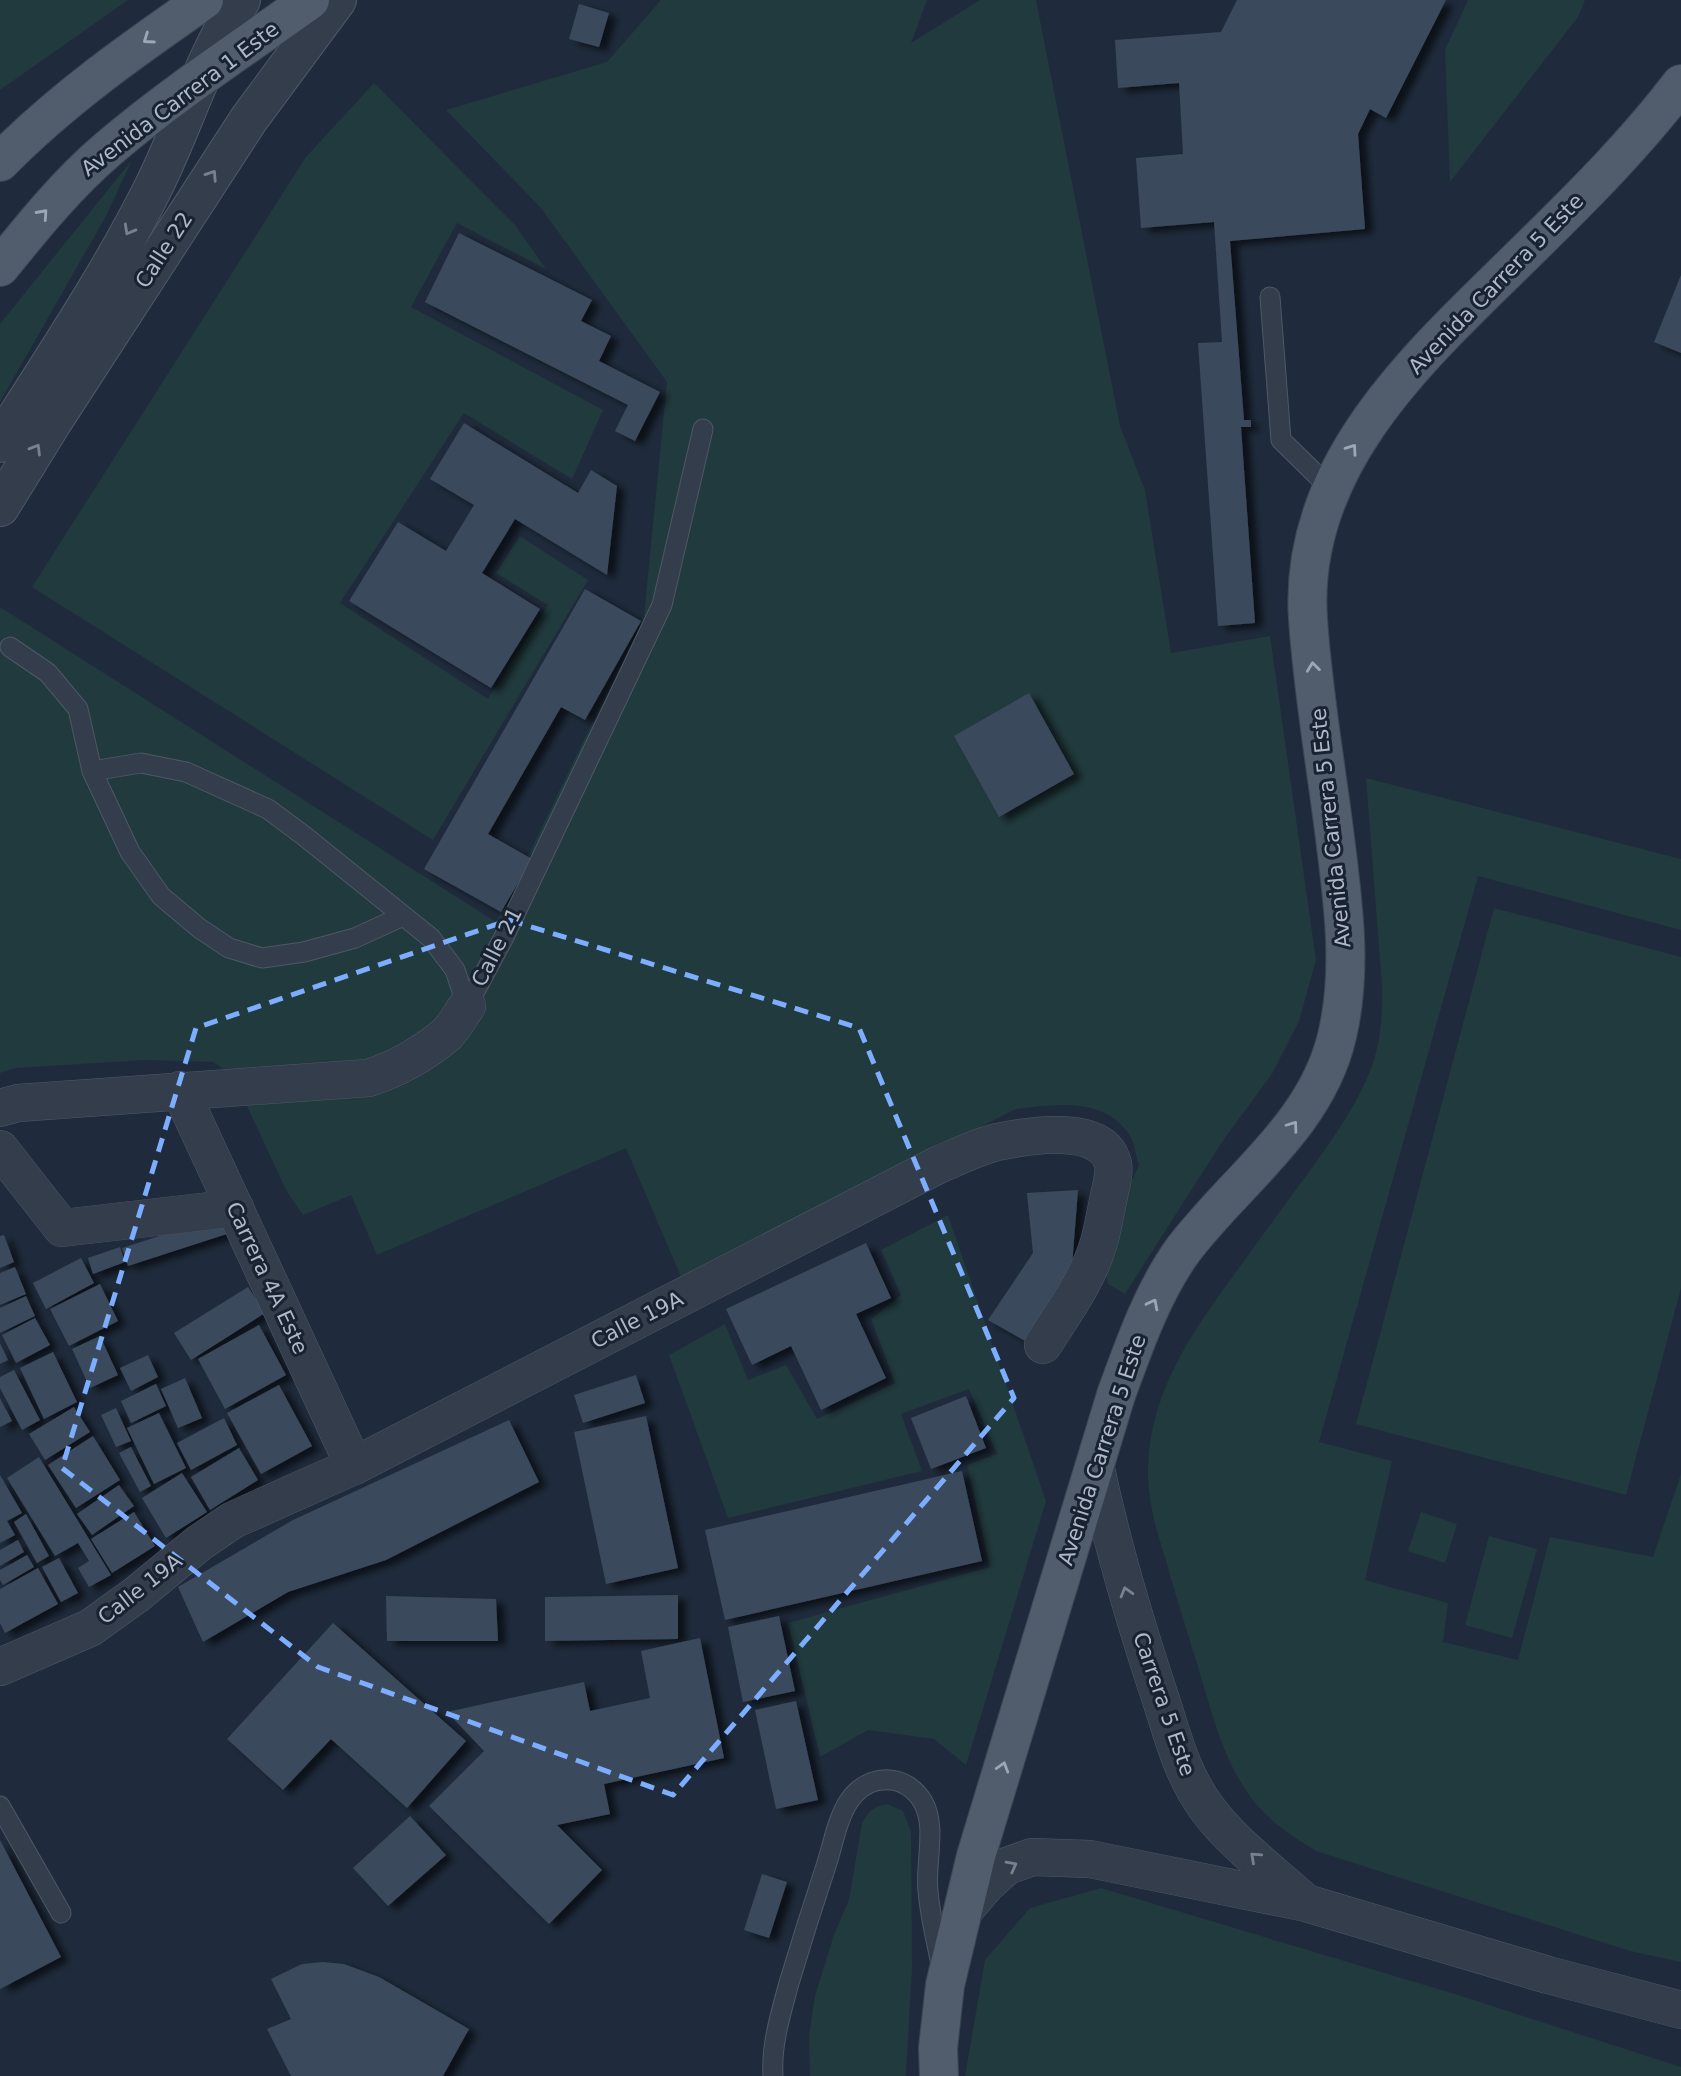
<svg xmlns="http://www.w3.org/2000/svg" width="1681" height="2076" viewBox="0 0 1681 2076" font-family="'DejaVu Sans',sans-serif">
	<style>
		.green { fill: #213a3d }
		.building { fill: #3b495c; filter: url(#shadow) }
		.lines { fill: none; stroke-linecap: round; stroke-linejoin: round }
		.service-casing { stroke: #4e5867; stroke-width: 21 }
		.minor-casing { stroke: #4e5867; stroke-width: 38 }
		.tertiary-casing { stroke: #4e5867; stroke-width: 40 }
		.primary-casing { stroke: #3d4655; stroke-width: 40 }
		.service { stroke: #333d4c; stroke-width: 19 }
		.minor { stroke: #333d4c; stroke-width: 37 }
		.tertiary { stroke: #333d4c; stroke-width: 38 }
		.primary { stroke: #515c6d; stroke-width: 38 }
		.oneway { stroke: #9ba6b6 }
		.oneway2 { stroke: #778190 }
		.marked { fill: none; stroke: #7dadff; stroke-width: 5; stroke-dasharray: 14 9; stroke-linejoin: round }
		.labels { text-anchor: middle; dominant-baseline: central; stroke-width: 6; stroke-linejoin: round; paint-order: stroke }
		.street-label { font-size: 21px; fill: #aeb8c8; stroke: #192231 }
	</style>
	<defs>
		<filter id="shadow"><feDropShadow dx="8" dy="4.5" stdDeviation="3.5" flood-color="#0009"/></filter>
	</defs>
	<rect width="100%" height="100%" fill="#1f2b3c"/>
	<g class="green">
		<path d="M0,0H128L0,90Z"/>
		<path d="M661,0H927L911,43L980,0H1036L1120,426L1145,490L1171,653L1270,636L1316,960L1299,1021L1272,1074L1224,1139L1125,1294L1108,1284L1102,1260L1121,1206L1139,1165C1136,1157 1135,1146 1131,1138C1108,1096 1055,1104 1016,1109L681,1277L626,1148L377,1255L351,1195L303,1215L287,1192L233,1076L213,1062L145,1060L16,1068L0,1073V607L496,922L644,616L667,382L541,208L446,110L607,62Z"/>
		<path d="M1468,0H1585L1578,17L1450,182L1445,50Z"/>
		<path d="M374,83L515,225L546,269L457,223L411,307L603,410L572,479L464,413L340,603L488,699L548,605L496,573L520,536L588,580L433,840L32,587L306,157Z"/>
		<path d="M132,160L106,216L0,402V324Z"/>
		<path d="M1366,778L1681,859V930L1478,876L1319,1442L1392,1461L1365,1580L1448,1603L1443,1642L1518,1660L1550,1537L1653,1557L1681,1474V1962L1630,1951L1316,1851C1295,1838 1274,1825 1258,1806C1221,1764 1210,1702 1193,1651C1184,1622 1175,1593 1167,1564C1157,1532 1147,1501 1148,1466C1151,1388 1195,1328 1239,1268C1264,1233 1289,1199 1314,1165C1339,1130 1366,1092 1377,1049C1382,1028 1382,1008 1382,986Z"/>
		<path d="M1494,908L1681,957V1288L1626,1495L1356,1424Z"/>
		<path d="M948,1215L1046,1501L966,1765L934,1739L868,1730L820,1757L788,1623L990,1567L967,1465L997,1454L969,1389L901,1414L922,1471L728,1518L669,1355L725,1324L748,1380L786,1365L817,1419L895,1383L871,1319L901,1295L881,1250Z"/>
		<path d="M1421,1512L1457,1524L1445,1563L1408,1551Z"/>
		<path d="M1489,1536L1537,1549L1512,1638L1465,1625Z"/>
		<path d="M887,1804L903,1811L911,1832L912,1967L906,2076H810L809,2036L815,1996L834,1935L849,1900L862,1823C868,1812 874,1806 887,1804Z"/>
		<path d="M1101,1888L1458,1995L1681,2067V2076H965L985,1960L1030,1908Z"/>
	</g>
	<g class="building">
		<path d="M1237,0H1446L1386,118L1370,109L1358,134L1365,229L1230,241L1244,420H1251V427H1241L1255,623L1218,626L1198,343L1222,342L1214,222L1141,228L1136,158L1183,154L1179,83L1118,88L1115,40L1221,32Z"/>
		<path d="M579,4L609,13L599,47L569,39Z"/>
		<path d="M459,233L592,300L581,321L611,336L599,361L660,392L635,441L615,431L628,405L425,302Z"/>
		<path d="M1681,275V353L1654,342Z"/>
		<path d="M464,423L578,493L591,470L617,486L607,575L515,519L482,573L540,609L491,688L349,601L398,522L446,551L474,505L430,479Z"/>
		<path d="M585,589L641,621L585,720L561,707L488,834L532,859L501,912L424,869Z"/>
		<path d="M1029,693L1074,774L999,817L954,736Z"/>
		<path d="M1078,1190L1072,1266L1025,1341L988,1320L1033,1253L1027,1193Z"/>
		<path d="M228,1214L233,1232L128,1266L122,1248Z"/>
		<path d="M4,1235L14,1262L0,1268V1236Z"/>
		<path d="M866,1243L891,1298L856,1314L886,1378L821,1410L791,1346L752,1365L726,1309Z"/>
		<path d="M120,1247L125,1262L93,1274L88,1258Z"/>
		<path d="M81,1258L94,1283L46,1309L33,1283Z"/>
		<path d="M15,1267L26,1294L0,1305V1273Z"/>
		<path d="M100,1284L118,1321L69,1346L50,1309Z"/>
		<path d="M248,1287L265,1313L191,1360L174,1333Z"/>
		<path d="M26,1296L35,1316L0,1333V1308Z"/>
		<path d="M35,1318L50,1345L16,1363L2,1335Z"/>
		<path d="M259,1325L286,1375L225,1409L198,1359Z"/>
		<path d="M100,1336L118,1375L90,1388L72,1349Z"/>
		<path d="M0,1343L8,1360L0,1364Z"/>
		<path d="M53,1352L77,1402L44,1419L20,1368Z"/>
		<path d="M148,1355L158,1377L131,1391L120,1368Z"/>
		<path d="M14,1370L40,1420L22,1430L0,1388V1377Z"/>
		<path d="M636,1375L645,1403L583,1423L574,1395Z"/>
		<path d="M185,1378L202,1418L178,1428L161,1389Z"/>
		<path d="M156,1384L166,1406L131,1423L121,1401Z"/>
		<path d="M279,1385L312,1446L261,1474L227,1413Z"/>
		<path d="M966,1396L986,1448L931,1469L911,1418Z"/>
		<path d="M0,1398L12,1421L0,1427Z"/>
		<path d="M74,1407L90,1432L45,1460L29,1434Z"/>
		<path d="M116,1408L131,1441L116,1447L101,1415Z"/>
		<path d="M159,1413L186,1468L154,1484L127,1428Z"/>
		<path d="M646,1416L678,1568L606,1584L574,1432Z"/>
		<path d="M224,1418L237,1445L191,1470L177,1443Z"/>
		<path d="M509,1420L539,1482L386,1560L288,1592L203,1642L178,1587L293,1520Z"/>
		<path d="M93,1436L120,1480L76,1508L48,1465Z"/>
		<path d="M131,1447L151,1486L140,1492L119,1453Z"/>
		<path d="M239,1448L258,1480L210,1510L191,1477Z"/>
		<path d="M39,1457L111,1575L89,1587L78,1568L89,1561L78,1543L55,1556L7,1478Z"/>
		<path d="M962,1471L982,1561L725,1620L705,1530Z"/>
		<path d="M182,1473L207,1512L166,1538L142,1498Z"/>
		<path d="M0,1475L22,1513L7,1521L15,1535L0,1543Z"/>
		<path d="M119,1485L134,1506L92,1535L77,1514Z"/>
		<path d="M134,1512L155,1546L112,1573L91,1539Z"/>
		<path d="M26,1514L49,1556L37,1563L14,1522Z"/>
		<path d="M18,1540L24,1552L0,1566V1550Z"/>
		<path d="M27,1555L34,1567L3,1585L0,1580V1570Z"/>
		<path d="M59,1558L78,1593L61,1602L42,1567Z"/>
		<path d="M38,1568L58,1604L5,1633L0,1623V1589Z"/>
		<path d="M678,1595V1639L545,1641V1597Z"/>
		<path d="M386,1596L496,1599L498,1641H387Z"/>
		<path d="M779,1616L795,1691L743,1702L728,1627Z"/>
		<path d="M333,1623L466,1741L407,1808L331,1739L283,1790L227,1739Z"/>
		<path d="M700,1638L724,1758L604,1784L610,1814L557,1825L602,1870L549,1924L429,1806L484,1751L447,1712L584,1682L590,1711L650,1698L641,1651Z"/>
		<path d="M796,1701L818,1800L776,1809L755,1710Z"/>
		<path d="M410,1816L446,1855L388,1906L353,1868Z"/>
		<path d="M0,1840L61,1957L0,1989Z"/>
		<path d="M762,1874L787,1882L769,1938L744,1930Z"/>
		<path d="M323,1962L344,1964L379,1977L469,2029L443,2076H291L267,2029L291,2019L271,1979L302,1964Z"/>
	</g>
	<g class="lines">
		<defs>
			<g id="service">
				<path d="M1270,297L1281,440L1330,488"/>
				<path d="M10,647L48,673L78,709L92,771L130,852L161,896L199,928L229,948L262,958L304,952L355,938L403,916"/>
				<path d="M92,771L141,763L186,772L268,809L303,835L431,938L455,970L467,1006"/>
				<path d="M467,1006L504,937L662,605L703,429"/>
				<path d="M0,1806L61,1913"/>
				<path d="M773,2076C771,2044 781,2013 789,1983C801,1943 813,1905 826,1866C833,1845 837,1819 849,1801C868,1773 905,1772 923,1802C937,1827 925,1862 928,1891C930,1915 936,1940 941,1964"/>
			</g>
			<g id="minor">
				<path d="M180,1090L354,1466"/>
				<path d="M0,1108L18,1103L368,1078C395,1070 425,1053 447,1034C455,1026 460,1015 467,1006"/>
				<path d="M0,1149L62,1228L235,1208"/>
				<path d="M1095,1464C1112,1545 1135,1622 1161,1700C1173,1737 1182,1774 1206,1807C1232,1843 1272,1872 1305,1902"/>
				<path d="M0,1667L90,1628L136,1595L199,1543L233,1520L354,1466L938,1165C957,1157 977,1147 997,1142C1026,1136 1103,1122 1113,1164C1115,1175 1110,1189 1108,1201C1105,1214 1103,1229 1099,1242C1088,1280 1064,1312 1043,1345"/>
				<path d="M963,1912L987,1884L1007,1866L1032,1857L1090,1859L1306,1903L1548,1975L1681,2010"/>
			</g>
			<g id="tertiary">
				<path d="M0,443C53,359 109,276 153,188C184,126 203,58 241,0"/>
				<path d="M0,507L53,421L249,119L337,0"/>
			</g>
			<g id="primary">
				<path d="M0,162C62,99 132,50 204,0"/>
				<path d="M0,267C34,225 67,184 108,149C171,95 243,48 310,0"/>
				<path d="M939,2076L938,2048L945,1985L976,1856L1116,1395C1134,1346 1152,1293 1183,1250C1236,1180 1316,1126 1337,1036C1352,973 1344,909 1336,846C1327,771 1313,695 1308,619C1297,460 1428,349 1531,247C1584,195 1636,143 1681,84"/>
			</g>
		</defs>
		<use href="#service" class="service-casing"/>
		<use href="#minor" class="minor-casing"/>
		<use href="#tertiary" class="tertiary-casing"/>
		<use href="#primary" class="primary-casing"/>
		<use href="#service" class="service"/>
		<use href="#minor" class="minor"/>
		<use href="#tertiary" class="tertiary"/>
		<use href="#primary" class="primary"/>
	</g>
	<defs><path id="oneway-chevron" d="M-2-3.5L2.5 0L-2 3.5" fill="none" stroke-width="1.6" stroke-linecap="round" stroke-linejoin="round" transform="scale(1.75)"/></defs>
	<g class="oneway">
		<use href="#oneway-chevron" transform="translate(148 39) rotate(145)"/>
		<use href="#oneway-chevron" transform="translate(43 214) rotate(-48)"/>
		<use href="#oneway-chevron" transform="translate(1352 449) rotate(-55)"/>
		<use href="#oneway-chevron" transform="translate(1313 667) rotate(-97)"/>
		<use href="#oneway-chevron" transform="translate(1293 1126) rotate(-54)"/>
		<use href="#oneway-chevron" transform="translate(1153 1304) rotate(-63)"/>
		<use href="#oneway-chevron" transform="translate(1003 1767) rotate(-73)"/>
	</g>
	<g class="oneway2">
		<use href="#oneway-chevron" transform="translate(212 175) rotate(-57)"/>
		<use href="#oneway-chevron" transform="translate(129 230) rotate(119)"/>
		<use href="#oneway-chevron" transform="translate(36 449) rotate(-59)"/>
		<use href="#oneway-chevron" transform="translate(1126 1592) rotate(-106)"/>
		<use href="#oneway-chevron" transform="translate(1255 1857) rotate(-138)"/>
		<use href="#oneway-chevron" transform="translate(1012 1866) rotate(-28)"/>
	</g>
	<path class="marked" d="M509,920L859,1028L1014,1398L673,1795L318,1667L62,1468L196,1028Z"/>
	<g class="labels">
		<g class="street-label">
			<text transform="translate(180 99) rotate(-37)">Avenida Carrera 1 Este</text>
			<text transform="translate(164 250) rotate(-57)">Calle 22</text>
			<text transform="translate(1496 284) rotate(-46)">Avenida Carrera 5 Este</text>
			<text transform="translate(1331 828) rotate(-96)">Avenida Carrera 5 Este</text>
			<text transform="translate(497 947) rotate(-63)">Calle 21</text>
			<text transform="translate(267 1278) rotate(65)">Carrera 4A Este</text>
			<text transform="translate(637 1320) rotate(-27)">Calle 19A</text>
			<text transform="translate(1102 1450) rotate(-72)">Avenida Carrera 5 Este</text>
			<text transform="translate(140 1589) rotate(-38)">Calle 19A</text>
			<text transform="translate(1164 1704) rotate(71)">Carrera 5 Este</text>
		</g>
	</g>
</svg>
